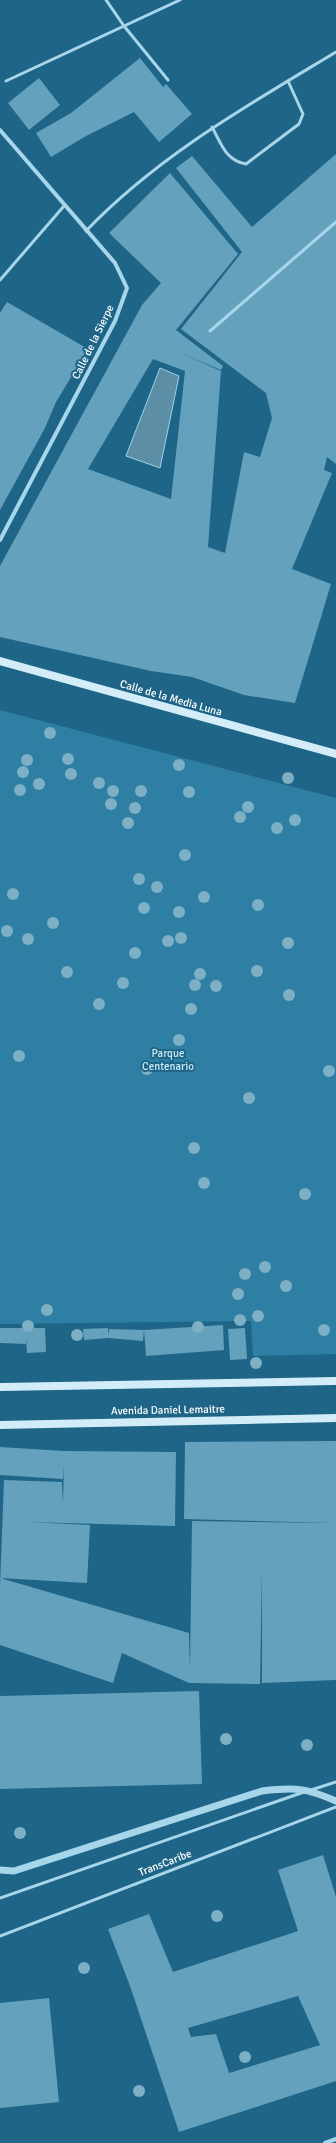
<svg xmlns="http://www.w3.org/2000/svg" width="336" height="2143" viewBox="0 0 336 2143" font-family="Signika,sans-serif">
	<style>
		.park { fill: #2e7fa3 }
		.water { fill: #5c8fa6; stroke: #9ad4ec }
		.building { fill: #64a1bc; fill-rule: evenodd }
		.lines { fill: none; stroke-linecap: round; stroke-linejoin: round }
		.service { stroke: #a7d6eb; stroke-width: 3 }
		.minor { stroke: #a7d6eb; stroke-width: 4 }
		.tertiary { stroke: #a7d6eb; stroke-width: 7 }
		.secondary { stroke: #d2ecf8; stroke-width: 8 }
		.tree { fill: #7dafc5 }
		.labels { text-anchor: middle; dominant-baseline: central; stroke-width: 4; stroke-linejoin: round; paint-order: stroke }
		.street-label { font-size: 11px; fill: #fff; stroke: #1e6587 }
		.park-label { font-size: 11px; fill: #cbebf8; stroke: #1e6587 }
	</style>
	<rect width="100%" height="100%" fill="#1e6587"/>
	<path class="park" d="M0,710L336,798V1354L253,1356L251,1321L0,1324Z"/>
	<path class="water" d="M160,368L179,376L160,468L126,456Z"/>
	<g class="building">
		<path d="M140,58L163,87L166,84L192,114L159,142L134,112L86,136L51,157L36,133L71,113Z"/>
		<path d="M39,78L60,105L29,130L8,103Z"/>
		<path d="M336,154V464L327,457L324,470L332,473L292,569L331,584L295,703L244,695L192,677L151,671L0,637V566L142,305L161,283L109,233L170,173L238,254L176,330L223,366L221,370L180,353L221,371L208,547L225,553L244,452L260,457L272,418L266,393L181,329L242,252L176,168L192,156L252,227ZM153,359L185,371L171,499L88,469Z"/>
		<path d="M7,302L88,349L56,402L45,428L0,510V313Z"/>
		<path d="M223,1325L224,1350L146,1356L144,1330Z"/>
		<path d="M0,1328H45L46,1352L27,1353L26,1337V1344L0,1343Z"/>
		<path d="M108,1328V1335L109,1329L144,1330L143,1341L108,1338L84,1340L83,1329Z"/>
		<path d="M245,1328L247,1359L230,1360L228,1329Z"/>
		<path d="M336,1441V1680L262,1683V1569L260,1684L189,1683L122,1653L113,1683L0,1645V1586L4,1480L62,1482L63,1504L64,1464L63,1479L0,1475V1447L64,1451L176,1452L175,1526L28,1522L90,1525L87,1583L0,1578L189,1633L190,1670L192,1521L331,1523L184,1519L185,1442Z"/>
		<path d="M199,1691L202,1784L0,1789V1696Z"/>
		<path d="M323,1855L336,1897V2081L179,2132L130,1986L108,1929L149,1914L173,1972L298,1931L278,1870ZM298,1996L320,2045L229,2073L216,2034L191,2037L188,2028Z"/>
		<path d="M49,1998L59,2102L0,2108V2003Z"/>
	</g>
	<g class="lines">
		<g class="service">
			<path d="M106,0L124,26L168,80"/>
			<path d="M6,81L180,0"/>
			<path d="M212,127C221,143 225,160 246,164L299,124L303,114L288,81"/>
			<path d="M86,231C158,156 248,105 336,52"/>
			<path d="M0,280L64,206"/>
			<path d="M210,331L336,222"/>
			<path d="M311,1790L336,1782"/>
			<path d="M0,1898L304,1792"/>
			<path d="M0,1936L336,1807"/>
		</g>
		<g class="minor">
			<path d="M0,130L115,263L127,288L115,321L0,540"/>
			<path d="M325,2143L336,2139"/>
		</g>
		<path class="tertiary" d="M0,1870L14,1871L262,1791C295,1787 306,1788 336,1801"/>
		<g class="secondary">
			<path d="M0,661L336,754"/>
			<path d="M0,1387L336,1381"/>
			<path d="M0,1425L336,1418"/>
		</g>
	</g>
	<g class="tree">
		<circle cx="50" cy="733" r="6"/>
		<circle cx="68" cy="759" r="6"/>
		<circle cx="27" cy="760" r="6"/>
		<circle cx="179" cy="765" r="6"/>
		<circle cx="23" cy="772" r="6"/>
		<circle cx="71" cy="774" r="6"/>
		<circle cx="288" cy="778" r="6"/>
		<circle cx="99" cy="783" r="6"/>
		<circle cx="39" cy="784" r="6"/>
		<circle cx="20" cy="790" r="6"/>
		<circle cx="113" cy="791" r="6"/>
		<circle cx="141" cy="791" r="6"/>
		<circle cx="189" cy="792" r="6"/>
		<circle cx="111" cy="804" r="6"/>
		<circle cx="248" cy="807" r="6"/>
		<circle cx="135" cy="808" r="6"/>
		<circle cx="240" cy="817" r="6"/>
		<circle cx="295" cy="820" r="6"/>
		<circle cx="128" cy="823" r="6"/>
		<circle cx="277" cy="828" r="6"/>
		<circle cx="185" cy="855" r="6"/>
		<circle cx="139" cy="879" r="6"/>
		<circle cx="157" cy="887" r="6"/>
		<circle cx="13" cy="894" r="6"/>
		<circle cx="204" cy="897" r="6"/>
		<circle cx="258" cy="905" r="6"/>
		<circle cx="144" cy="908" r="6"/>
		<circle cx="179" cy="912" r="6"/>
		<circle cx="53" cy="923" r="6"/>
		<circle cx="7" cy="931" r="6"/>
		<circle cx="181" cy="938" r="6"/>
		<circle cx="28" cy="939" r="6"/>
		<circle cx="168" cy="941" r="6"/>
		<circle cx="288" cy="943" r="6"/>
		<circle cx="135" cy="953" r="6"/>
		<circle cx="257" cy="971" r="6"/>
		<circle cx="67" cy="972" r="6"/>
		<circle cx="200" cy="974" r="6"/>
		<circle cx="123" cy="983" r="6"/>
		<circle cx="195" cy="985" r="6"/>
		<circle cx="216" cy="986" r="6"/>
		<circle cx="289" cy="995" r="6"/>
		<circle cx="99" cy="1004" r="6"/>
		<circle cx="191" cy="1009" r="6"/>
		<circle cx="179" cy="1040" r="6"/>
		<circle cx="19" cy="1056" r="6"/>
		<circle cx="147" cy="1069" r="6"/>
		<circle cx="329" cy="1071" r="6"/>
		<circle cx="249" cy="1098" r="6"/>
		<circle cx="194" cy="1148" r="6"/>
		<circle cx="204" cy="1183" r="6"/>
		<circle cx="305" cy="1194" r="6"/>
		<circle cx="265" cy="1267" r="6"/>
		<circle cx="245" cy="1274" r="6"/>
		<circle cx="286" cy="1286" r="6"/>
		<circle cx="238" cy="1294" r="6"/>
		<circle cx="47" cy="1310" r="6"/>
		<circle cx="258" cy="1316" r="6"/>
		<circle cx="240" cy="1320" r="6"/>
		<circle cx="28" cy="1326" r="6"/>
		<circle cx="198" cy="1327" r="6"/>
		<circle cx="324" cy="1330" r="6"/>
		<circle cx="77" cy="1335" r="6"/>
		<circle cx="256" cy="1363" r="6"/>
		<circle cx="226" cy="1739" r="6"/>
		<circle cx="307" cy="1745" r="6"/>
		<circle cx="20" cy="1833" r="6"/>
		<circle cx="217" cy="1916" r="6"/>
		<circle cx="84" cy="1968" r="6"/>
		<circle cx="245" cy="2057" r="6"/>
		<circle cx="139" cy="2091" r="6"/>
	</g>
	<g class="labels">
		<g class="street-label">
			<text transform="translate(93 342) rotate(-64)">Calle de la Sierpe</text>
			<text transform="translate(171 698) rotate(16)">Calle de la Media Luna</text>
			<text transform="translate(168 1410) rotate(-1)">Avenida Daniel Lemaitre</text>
			<text transform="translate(165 1863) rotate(-21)">TransCaribe</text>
		</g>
		<g class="park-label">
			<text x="168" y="1053">Parque<tspan x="168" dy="13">Centenario</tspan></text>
		</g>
	</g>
</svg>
